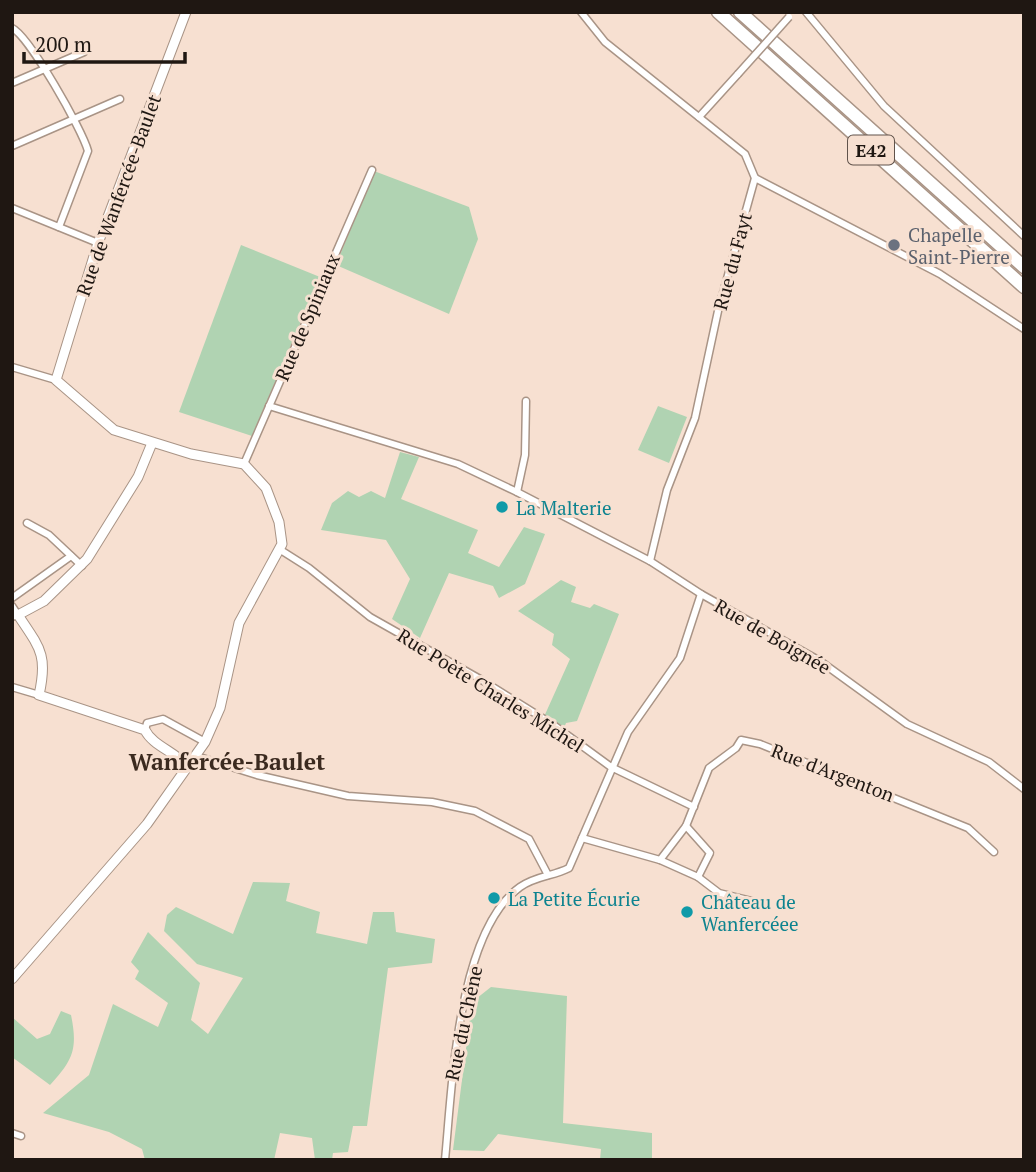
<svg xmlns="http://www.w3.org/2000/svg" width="1036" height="1172" viewBox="0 0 1036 1172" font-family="'PT Serif',serif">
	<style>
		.green { fill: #b0d3b2 }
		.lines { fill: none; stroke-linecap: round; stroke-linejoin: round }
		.street-casing { stroke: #a99486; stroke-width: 9 }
		.secondary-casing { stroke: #a99486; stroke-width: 11 }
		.highway-casing { stroke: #a99486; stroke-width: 15 }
		.street { stroke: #fff; stroke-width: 6 }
		.secondary { stroke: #fff; stroke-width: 9 }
		.highway { stroke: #fff; stroke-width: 12 }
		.street-bridge-casing { stroke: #a99486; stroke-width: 9; stroke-linecap: butt }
		.street-bridge { stroke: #fff; stroke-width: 6 }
		.worship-dot { fill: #6b7280; stroke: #f7e0d1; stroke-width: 2.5 }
		.culture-dot { fill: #0f9aa8; stroke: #f7e0d1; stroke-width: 2.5 }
		.labels { text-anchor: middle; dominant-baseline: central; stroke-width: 6; stroke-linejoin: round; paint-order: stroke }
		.shield { fill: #f7e0d1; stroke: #60534b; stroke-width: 2 }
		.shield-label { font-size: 18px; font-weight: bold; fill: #1f1712 }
		.street-label { font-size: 19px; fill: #1f1712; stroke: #f7e0d1 }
		.worship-label { font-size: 19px; fill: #5b616d; stroke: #f7e0d1; text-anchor: start }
		.culture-label { font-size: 19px; fill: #0d838f; stroke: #f7e0d1; text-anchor: start }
		.quarter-label { font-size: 23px; font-weight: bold; fill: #3b2a1f; stroke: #f7e0d1 }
	</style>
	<rect width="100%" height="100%" fill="#f7e0d1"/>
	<g class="green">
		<path d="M374,171L469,207L478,239L449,314L336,265Z"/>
		<path d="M241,245L320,277L252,436L179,412Z"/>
		<path d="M658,406L687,417L669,463L638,450Z"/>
		<path d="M400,452L419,457L401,499L478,530L468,553L499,567L524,527L545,534L525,584L499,598L493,586L449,573L420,638L392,619L410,579L386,540L321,530L332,503L348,491L359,497L371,491L385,498Z"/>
		<path d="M561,580L576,587L571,602L590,608L594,604L619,614L577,721L566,723L564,728L543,719L570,659L552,645L554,634L518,611Z"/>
		<path d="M253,882L290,883L286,901L320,912L316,933L367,944L373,912H394L396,932L435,939L432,963L388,968L367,1126H353L348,1152L333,1153L332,1160H315L312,1138L280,1133L274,1160H145L142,1149L109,1132L43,1113L89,1075L113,1004L158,1027L168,1003L135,979L139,971L131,962L148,932L200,983L191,1020L208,1034L243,978L197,964L164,931L167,915L176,907L233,934Z"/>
		<path d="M491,987L567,996L563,1123L652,1133V1160H600L601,1149L498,1134L484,1151L453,1150L472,1002Z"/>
		<path d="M61,1011L71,1015C78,1049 73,1060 50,1085L12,1057V1017L37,1039L50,1034Z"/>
	</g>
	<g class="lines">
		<defs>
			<g id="street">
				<path d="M581,12L605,42L745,154L755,178L718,311L695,418L667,490L650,561"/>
				<path d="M806,12L884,106L1024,236"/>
				<path d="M12,28C29,36 82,129 88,151L59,227"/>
				<path d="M12,83L84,52"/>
				<path d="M699,117L738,74"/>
				<path d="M12,146L120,99"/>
				<path d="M755,178L940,274L1024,329"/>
				<path d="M12,208L98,243"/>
				<path d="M12,367L56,380"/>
				<path d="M269,406L458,464L517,492L650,561L701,594L820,661L907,724L989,762L1024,789"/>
				<path d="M244,464L372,170"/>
				<path d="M517,492L525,455L526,401"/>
				<path d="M27,523L49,535L82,566"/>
				<path d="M279,549L309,568L370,617L480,679L552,724L611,767L694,807"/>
				<path d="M12,598L71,556"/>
				<path d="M12,606L18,615L12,617"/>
				<path d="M12,687L39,695"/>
				<path d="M145,730L147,723L163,719L205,742"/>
				<path d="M196,756L257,775L348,796L432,802L475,811L529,839L548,875"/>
				<path d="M582,838L660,860L686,826L709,768L736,748L741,740L760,744L968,828L994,852"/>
				<path d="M660,860L698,877L710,853L686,826"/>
				<path d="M698,877L719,893L752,901"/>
				<path d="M12,1133L21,1136"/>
				<path d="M445,1160C452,1089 457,932 520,887C535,876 554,876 569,868L628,732L680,658L701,594"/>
			</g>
			<g id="secondary">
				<path d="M152,443L138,477L87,559L44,601L18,615C40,648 48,655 39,695L145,730C152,745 175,752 186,765"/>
				<path d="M12,979L147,824L205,742L220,708L239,623L282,544L279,522L266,488L244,464L191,454L114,430L56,380L98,243L186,12"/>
			</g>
			<g id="highway">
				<path d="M718,12L1024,287"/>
				<path d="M740,12L1024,267"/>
			</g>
		</defs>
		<use href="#street" class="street-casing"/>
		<use href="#secondary" class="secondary-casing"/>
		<use href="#highway" class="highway-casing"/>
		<use href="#street" class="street"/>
		<use href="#secondary" class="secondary"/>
		<use href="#highway" class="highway"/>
		<defs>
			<path id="street-bridge" d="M738,74L789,17"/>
		</defs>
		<use href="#street-bridge" class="street-bridge-casing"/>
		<use href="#street-bridge" class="street-bridge"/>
	</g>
	<circle class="worship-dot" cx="894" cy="245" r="7"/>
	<g class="culture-dot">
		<circle cx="502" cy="507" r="7"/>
		<circle cx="494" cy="898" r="7"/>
		<circle cx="687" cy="912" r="7"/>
	</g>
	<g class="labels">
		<rect class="shield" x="848" y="135.5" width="46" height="29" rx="5"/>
		<g class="shield-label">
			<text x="871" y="150">E42</text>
		</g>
		<g class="street-label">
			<text transform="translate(118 195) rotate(-70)">Rue de Wanfercée-Baulet</text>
			<text transform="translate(732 261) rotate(-75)">Rue du Fayt</text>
			<text transform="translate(307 317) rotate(-67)">Rue de Spiniaux</text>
			<text transform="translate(773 636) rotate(30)">Rue de Boignée</text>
			<text transform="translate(491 690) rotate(32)">Rue Poète Charles Michel</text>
			<text transform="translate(833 772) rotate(21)">Rue d'Argenton</text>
			<text transform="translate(463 1023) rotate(-78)">Rue du Chêne</text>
		</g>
		<g class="worship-label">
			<text x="908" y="234">Chapelle<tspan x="908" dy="22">Saint-Pierre</tspan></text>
		</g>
		<g class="culture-label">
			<text x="516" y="507">La Malterie</text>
			<text x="508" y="898">La Petite Écurie</text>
			<text x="701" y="901">Château de<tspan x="701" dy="22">Wanfercéee</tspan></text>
		</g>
		<g class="quarter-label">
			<text x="227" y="761">Wanfercée-Baulet</text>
		</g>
	</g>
	<rect width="1036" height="1172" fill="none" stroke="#1f1712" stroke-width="28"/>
	<path d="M24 52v10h161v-10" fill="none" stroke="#1f1712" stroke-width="3.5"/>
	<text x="35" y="52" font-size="21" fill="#1f1712" stroke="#f7e0d1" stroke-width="5" paint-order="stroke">200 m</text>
</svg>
